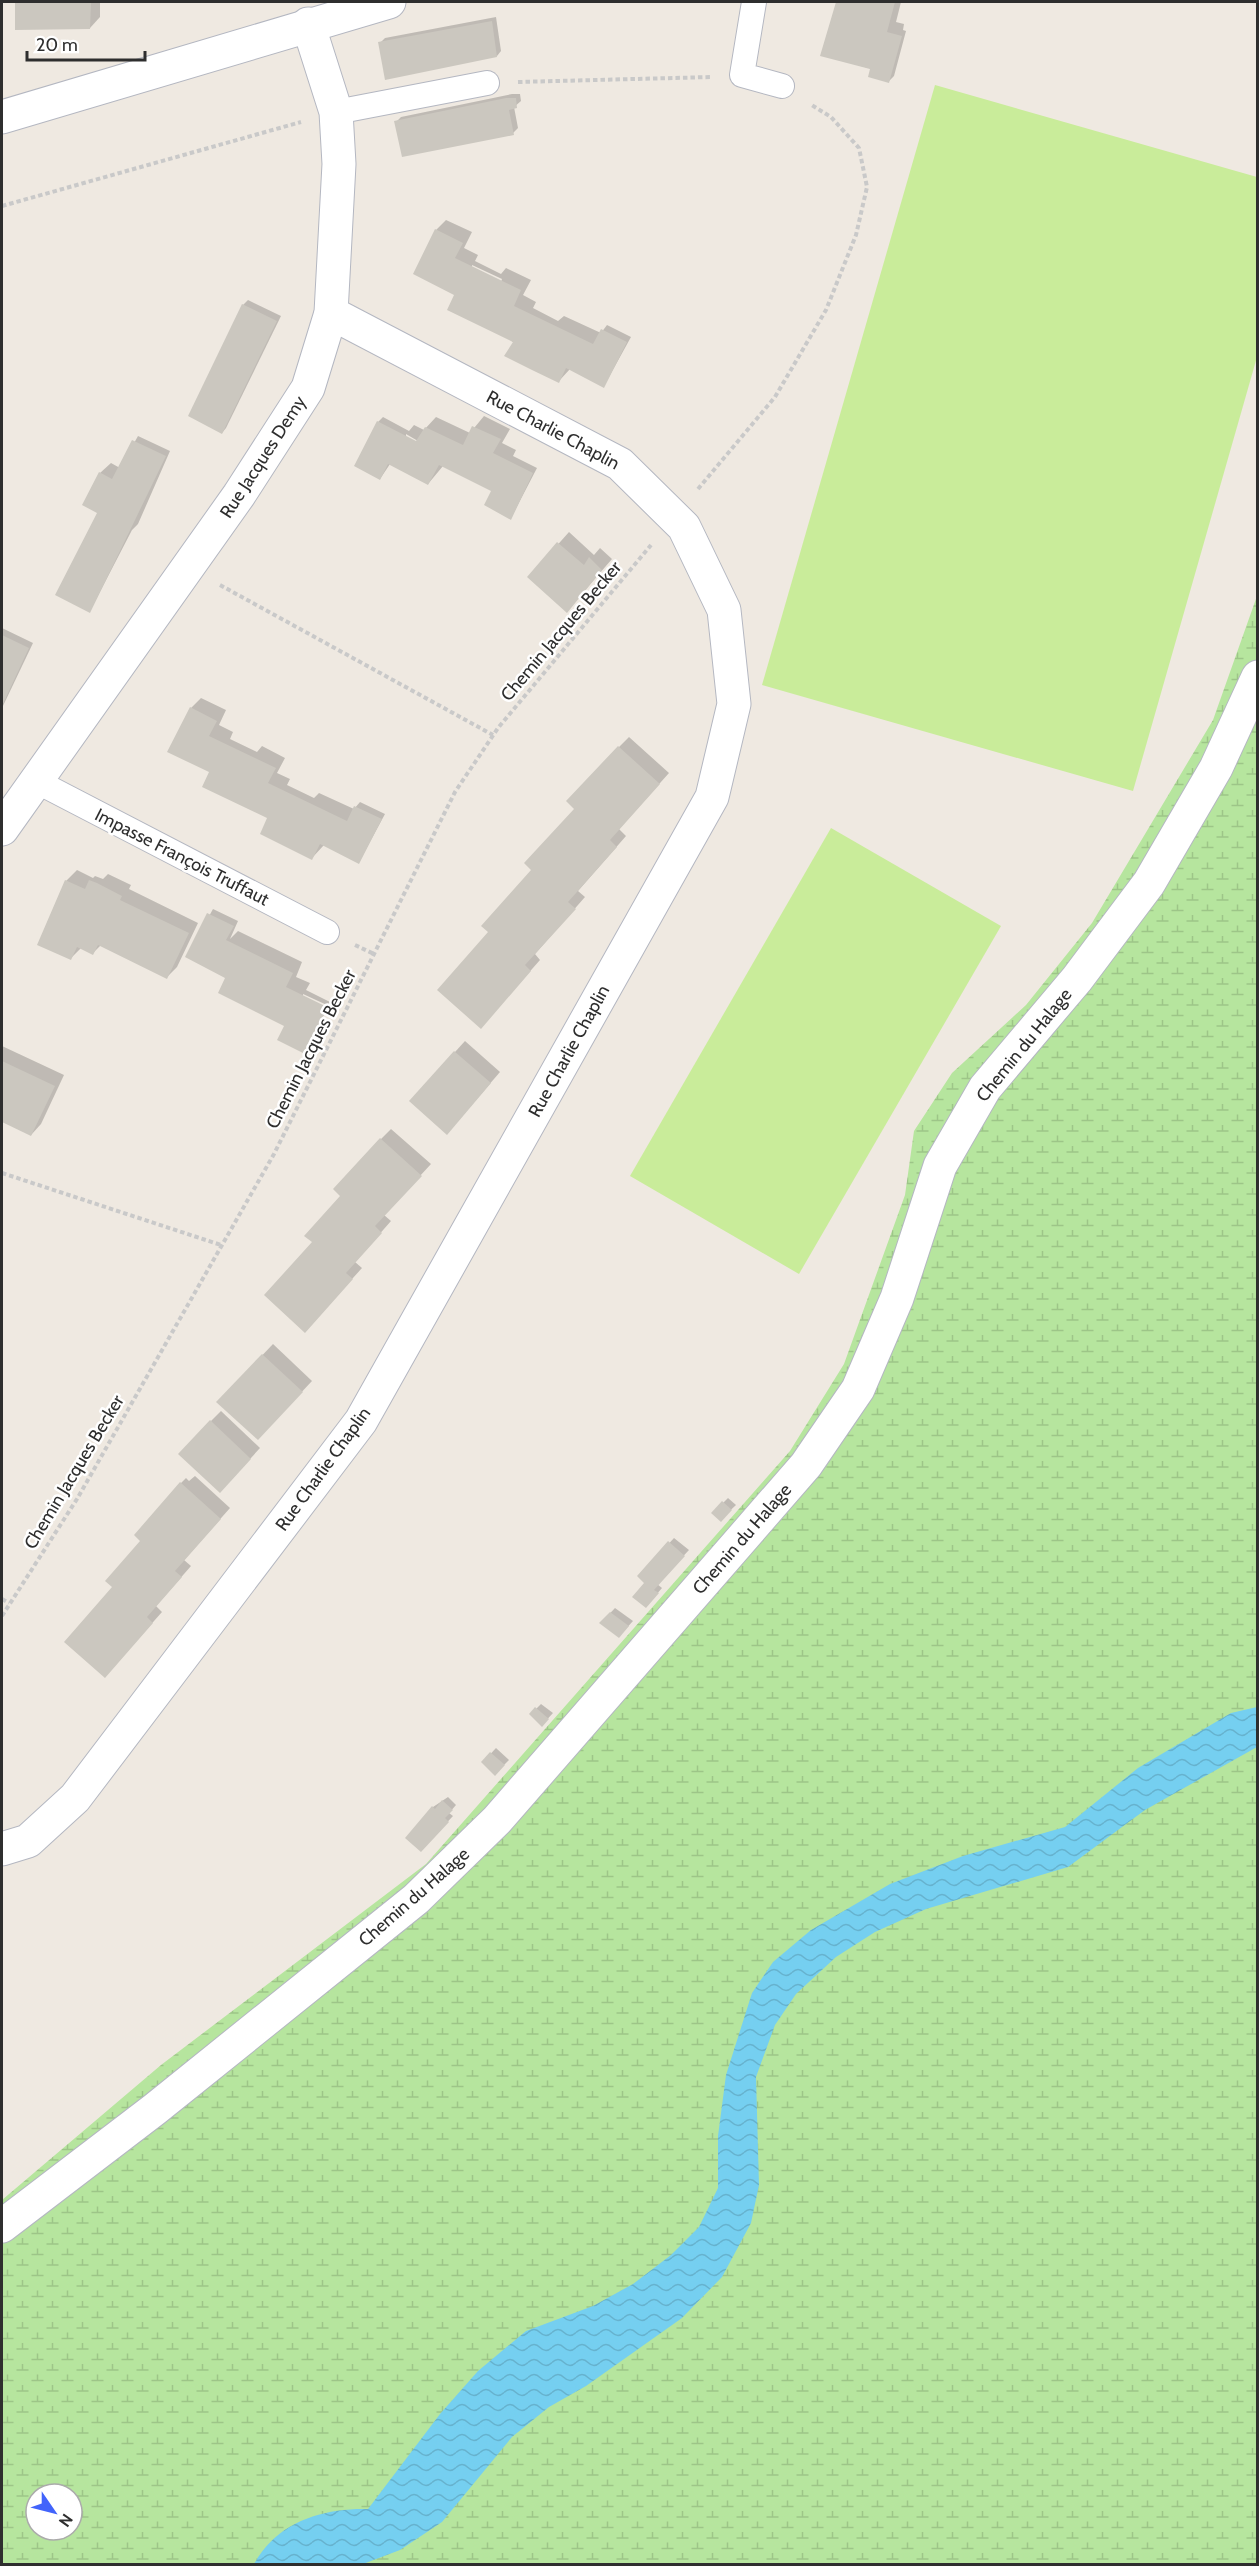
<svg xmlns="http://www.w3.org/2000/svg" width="1259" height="2566" viewBox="0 0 1259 2566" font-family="Cabin,sans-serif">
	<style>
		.wetland { fill: url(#wetland-marsh); fill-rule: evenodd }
		.pitch { fill: #c9ec9a }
		.water { fill: url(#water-waves) }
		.shadow { fill: #0003; fill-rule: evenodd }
		.building { fill: #cbc7bf }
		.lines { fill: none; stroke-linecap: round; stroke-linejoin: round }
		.service-casing { stroke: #b4b7c1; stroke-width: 26 }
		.minor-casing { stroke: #b4b7c1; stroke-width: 35 }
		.path { stroke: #c9c9c9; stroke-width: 4; stroke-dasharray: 4.5 3; stroke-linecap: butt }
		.service { stroke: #fff; stroke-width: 24 }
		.minor { stroke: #fff; stroke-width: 33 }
		.labels { text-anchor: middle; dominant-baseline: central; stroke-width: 5; stroke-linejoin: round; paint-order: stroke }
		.street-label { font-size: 18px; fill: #2e2e2e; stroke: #fff }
	</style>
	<defs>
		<pattern id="wetland-marsh" width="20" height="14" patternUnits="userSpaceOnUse" patternTransform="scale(1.5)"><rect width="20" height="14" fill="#b6e59e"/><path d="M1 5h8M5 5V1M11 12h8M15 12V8" fill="none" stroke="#9dc588"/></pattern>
		<pattern id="water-waves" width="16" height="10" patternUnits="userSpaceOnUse" patternTransform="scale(1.5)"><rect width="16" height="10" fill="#75cff0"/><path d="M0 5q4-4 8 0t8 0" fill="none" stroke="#66b2ce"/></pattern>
	</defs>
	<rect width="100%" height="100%" fill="#efe9e1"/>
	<path class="wetland" d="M1257,596V2564H2V2200L161,2065L426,1864L790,1451L844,1364L905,1195L914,1131L952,1073L1026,1005L1092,923L1213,720ZM36,2494H72V2530H36Z"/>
	<g class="pitch">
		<path d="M935,85L1257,177V357L1133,791L762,685Z"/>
		<path d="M831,828L1001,926L799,1274L630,1176Z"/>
	</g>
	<path class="water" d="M1257,1707V1747L1145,1810L1068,1867L926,1909L875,1932L836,1957L796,1994L775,2025L756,2077L759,2185L751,2223L722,2277L682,2318L586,2386L549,2407L512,2437L442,2522L400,2550L363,2564H254C277,2522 322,2508 368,2509L440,2414L478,2371L526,2331L593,2306L633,2284L671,2255L699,2227L718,2188V2136L726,2075L752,1993L773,1962L811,1930L890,1884L963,1856L1065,1827L1138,1768L1231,1713Z"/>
	<g class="shadow">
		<path d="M16,2H100V17L90,28H17Z"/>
		<path d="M837,2H901L896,22L904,24L903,30L906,31L894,76L889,81L872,69L822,55Z"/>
		<path d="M496,17L501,51L497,56L380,43L385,38Z"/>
		<path d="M512,94H520L521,101L514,107L518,128L513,133L396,122L401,117Z"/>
		<path d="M446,220L472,232L464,248L478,255L475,261L501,274L506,268L531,280L523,295L536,302L533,308L558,321L564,316L601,333L607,325L631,337L604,386L570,369L559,381L456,294L436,230ZM472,265L502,279L501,282L472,268Z"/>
		<path d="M248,300L281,316L226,428L222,433L243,305Z"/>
		<path d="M484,416L510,429L502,443L516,450L513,456L537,468L511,518L493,491L443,466L428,484L390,464L380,479L378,422L383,417L409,431L414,425L424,430L436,417L470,433ZM406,434L423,444L406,438Z"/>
		<path d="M138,436L170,451L138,524L132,530L90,611L100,473L111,463L120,468Z"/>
		<path d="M569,532L594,555L600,548L612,559L567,611L529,577Z"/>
		<path d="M2,628L33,643L2,708Z"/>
		<path d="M201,698L226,710L219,725L233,732L230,739L257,752L262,746L285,758L277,773L290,779L287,785L314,798L319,793L354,809L360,802L385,814L359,862L324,845L312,858L272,812L211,771L191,708Z"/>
		<path d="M629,737L669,773L619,829L626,836L578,891L585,897L535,954L540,960L481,1027L490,932L619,747Z"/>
		<path d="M77,870L93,878L95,876L103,879L108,874L131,885L129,889L198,923L177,967L167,977L101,945L93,953L81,948L71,958L66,881Z"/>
		<path d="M213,909L238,921L230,939L238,931L302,962L296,977L310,983L306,990L330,1002L329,1006L303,994V997L327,1009L305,1052L286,1025L227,977L187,956Z"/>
		<path d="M465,1041L500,1072L457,1122L455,1052Z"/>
		<path d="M2,1046L64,1075L41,1124L31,1135L2,1121Z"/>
		<path d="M391,1129L431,1164L384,1215L391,1221L355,1262L362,1268L315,1320L314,1242L381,1139Z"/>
		<path d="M273,1344L312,1381L268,1428L218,1402Z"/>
		<path d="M221,1411L260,1448L230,1481L211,1421Z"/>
		<path d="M195,1476L230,1508L184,1560L191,1566L156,1606L162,1612L115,1665L114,1587L181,1483L186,1478L189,1481Z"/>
		<path d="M728,1498L736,1505L720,1520L713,1513Z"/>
		<path d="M674,1538L689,1550L657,1584L662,1588L650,1602L647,1582L639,1576Z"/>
		<path d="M615,1608L633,1621L624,1631L601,1623Z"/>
		<path d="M541,1704L553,1713L542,1725L531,1714Z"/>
		<path d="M496,1748L509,1760L495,1774L483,1762Z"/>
		<path d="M448,1797L456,1805L449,1813L453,1816L421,1850L433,1807Z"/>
	</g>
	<g class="building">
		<path d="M15,2H91L90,29L15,30Z"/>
		<path d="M836,2H895L887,32L902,36L889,83L868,77L870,69L820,56Z"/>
		<path d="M492,21L497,57L385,80L378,42Z"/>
		<path d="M506,98H516L517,108L509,110L514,135L402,157L394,121Z"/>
		<path d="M435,229L463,243L455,258L521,290L514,306L593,344L601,329L627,342L604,388L566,368L559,383L532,370L504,356L513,342L447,310L454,295L413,274Z"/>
		<path d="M242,304L277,321L222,434L188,416Z"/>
		<path d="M377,421L416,441L425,427L463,445L472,426L501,439L493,453L533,473L511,520L484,505L491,491L439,465L428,485L388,464L380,480L354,466Z"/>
		<path d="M132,440L166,456L90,613L55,595L97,513L82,505L99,472L112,479Z"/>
		<path d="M557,542L584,565L589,557L602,570L567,613L527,577Z"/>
		<path d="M2,635L29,648L2,706Z"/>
		<path d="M190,707L217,721L209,736L276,768L268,783L347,821L354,806L382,819L359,864L320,844L312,860L260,834L267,818L202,787L209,772L167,752Z"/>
		<path d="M618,746L660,784L610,840L617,847L568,902L576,909L525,965L531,971L481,1029L437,990L488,932L481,926L531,870L524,863L574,809L566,801Z"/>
		<path d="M65,880L85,889L89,880L97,883L122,896L120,900L189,933L167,979L98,945L93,955L77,947L71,960L37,945Z"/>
		<path d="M207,913L234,926L226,940L293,973L286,987L327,1007L305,1054L277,1040L284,1026L218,993L225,978L185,957Z"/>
		<path d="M454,1051L491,1083L447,1135L409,1101Z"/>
		<path d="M2,1061L55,1086L31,1136L2,1122Z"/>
		<path d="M380,1138L422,1176L375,1226L382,1233L346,1273L353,1279L305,1333L264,1295L312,1242L304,1236L340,1196L333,1189Z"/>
		<path d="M262,1354L303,1392L258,1440L216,1402Z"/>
		<path d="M210,1420L251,1459L220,1493L178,1454Z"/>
		<path d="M180,1482L221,1519L175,1571L182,1577L147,1617L153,1623L105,1678L64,1642L112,1587L105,1581L140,1541L134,1535Z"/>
		<path d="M722,1501L732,1510L721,1522L711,1513Z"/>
		<path d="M668,1541L685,1556L654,1590L659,1593L646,1608L632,1597L644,1583L637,1576Z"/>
		<path d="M610,1612L629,1626L619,1638L599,1623Z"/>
		<path d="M535,1707L549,1719L542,1727L529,1714Z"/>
		<path d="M490,1752L505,1765L495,1776L481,1762Z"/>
		<path d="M442,1800L453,1810L445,1818L449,1822L421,1852L405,1838L432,1806L435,1809Z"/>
	</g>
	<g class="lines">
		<defs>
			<g id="service">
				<path d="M754,2L742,75L782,86"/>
				<path d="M336,112L487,83"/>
				<path d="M36,781L327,932"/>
			</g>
			<g id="minor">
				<path d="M2,117L389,2"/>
				<path d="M2,829L239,495L308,388L331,313L339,164L336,112L308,24"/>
				<path d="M2,1849L28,1841L75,1798L361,1421L712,797L734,704L724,610L684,527L620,464L331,313"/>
				<path d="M2,2226L155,2109L416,1899L497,1820L806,1465L858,1389L897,1298L940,1166L985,1088L1077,979L1149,883L1216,768L1258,677"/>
			</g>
		</defs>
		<use href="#service" class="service-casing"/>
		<use href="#minor" class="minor-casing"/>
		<g class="path">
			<path d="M518,82L712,77"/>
			<path d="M2,206L301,122"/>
			<path d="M698,489L775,397L826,310L856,235L867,187L859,148L831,117L810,104"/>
			<path d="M220,585L493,735"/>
			<path d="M355,945L374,954"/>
			<path d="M2,1173L221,1245"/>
			<path d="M2,1599L9,1603"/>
			<path d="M2,1616L77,1499L274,1154L455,792L498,728L651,545"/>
		</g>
		<use href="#service" class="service"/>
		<use href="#minor" class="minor"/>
	</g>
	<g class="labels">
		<g class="street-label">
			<text transform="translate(553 430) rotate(28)">Rue Charlie Chaplin</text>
			<text transform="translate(263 457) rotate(-57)">Rue Jacques Demy</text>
			<text transform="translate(561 631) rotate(-50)">Chemin Jacques Becker</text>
			<text transform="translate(182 857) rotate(27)">Impasse François Truffaut</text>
			<text transform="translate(1024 1045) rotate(-51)">Chemin du Halage</text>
			<text transform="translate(311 1049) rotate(-63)">Chemin Jacques Becker</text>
			<text transform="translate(569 1051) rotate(-61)">Rue Charlie Chaplin</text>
			<text transform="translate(323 1469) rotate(-54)">Rue Charlie Chaplin</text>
			<text transform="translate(74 1472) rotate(-59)">Chemin Jacques Becker</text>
			<text transform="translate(742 1539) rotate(-49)">Chemin du Halage</text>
			<text transform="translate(414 1897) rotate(-41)">Chemin du Halage</text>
		</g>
	</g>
	<rect width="1259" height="2566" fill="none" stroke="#2e2e2e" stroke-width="6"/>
	<g transform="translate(54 2512) rotate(125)"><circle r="28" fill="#ffffff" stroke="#ababab" stroke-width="1.5"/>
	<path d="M0-4.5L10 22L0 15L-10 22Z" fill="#4264fb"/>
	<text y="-9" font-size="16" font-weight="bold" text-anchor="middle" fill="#2e2e2e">N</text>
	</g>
	<path d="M27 51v9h118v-9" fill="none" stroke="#2e2e2e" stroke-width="3"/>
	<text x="36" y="51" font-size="18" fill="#2e2e2e" stroke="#ffffff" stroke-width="4.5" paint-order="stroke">20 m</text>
</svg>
